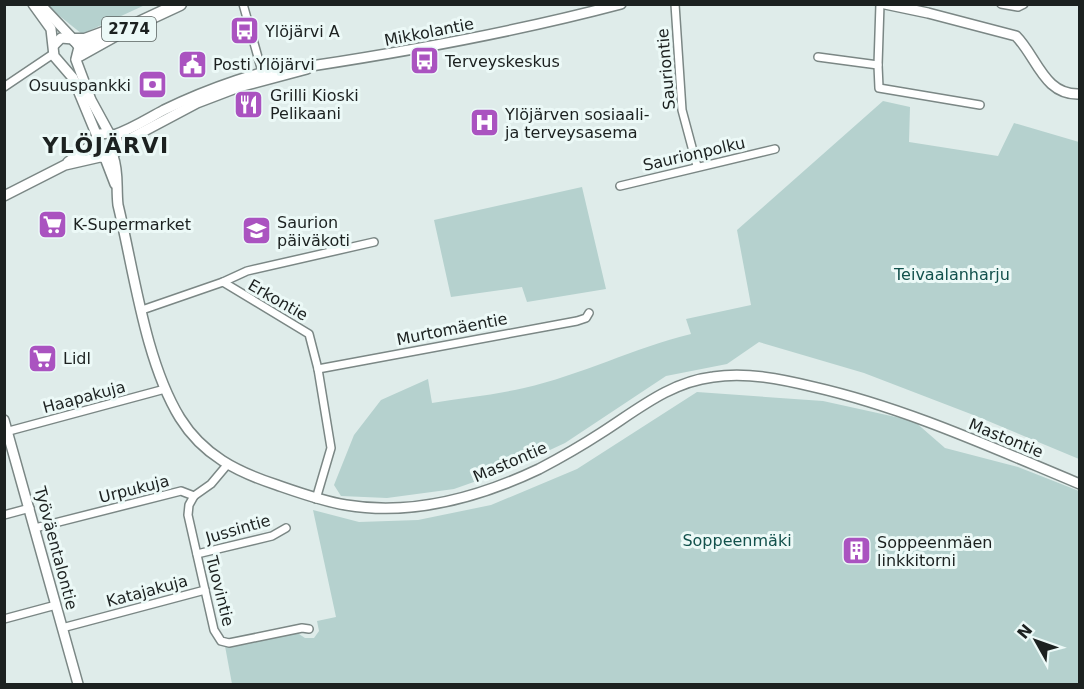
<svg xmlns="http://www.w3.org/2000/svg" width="1084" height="689" viewBox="0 0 1084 689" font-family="'DejaVu Sans',sans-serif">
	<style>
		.green { fill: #b5d1ce }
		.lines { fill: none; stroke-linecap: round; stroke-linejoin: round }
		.street-casing { stroke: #7b8785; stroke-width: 10 }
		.secondary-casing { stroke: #7b8785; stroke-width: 12 }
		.highway-casing { stroke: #7b8785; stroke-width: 15 }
		.street { stroke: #fff; stroke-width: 7 }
		.secondary { stroke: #fff; stroke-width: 9 }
		.highway { stroke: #fff; stroke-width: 12 }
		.labels { text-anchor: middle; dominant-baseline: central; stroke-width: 6; stroke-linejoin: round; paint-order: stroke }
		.shield { fill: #ecf9f7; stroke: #5a6260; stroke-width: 1.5 }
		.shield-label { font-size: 15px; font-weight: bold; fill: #1c2120 }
		.poi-label { font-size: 16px; fill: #1c2120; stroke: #ecf9f7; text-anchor: start }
		.street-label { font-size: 16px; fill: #1c2120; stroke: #ecf9f7 }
		.park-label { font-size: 16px; fill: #12514c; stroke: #ecf9f7 }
		.district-label { font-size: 22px; font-weight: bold; letter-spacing: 1.5px; fill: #1c2120; stroke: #ecf9f7 }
	</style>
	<rect width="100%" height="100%" fill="#dfecea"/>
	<g class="green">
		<path d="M46,5H145L82,34Z"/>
		<path d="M883,101L910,107L909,142L998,156L1014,123L1079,142V459L976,416L864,373L759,342L727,364L666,376L565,443L505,471L454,489L387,498L341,496L334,485L354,435L381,400L428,379L432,403C462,398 494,395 524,388C581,375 634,348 691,334L686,319L751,305L737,230Z"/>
		<path d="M582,187L606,289L527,302L522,287L451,297L434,220Z"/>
		<path d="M697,392L823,401L914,421L945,448L1018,467L1079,491V684H232L225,646L296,632L305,638H314L319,631L317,621L336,617L313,510L359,522L418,520L491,505L577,469Z"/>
	</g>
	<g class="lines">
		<defs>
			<g id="street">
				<path d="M243,4L263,75"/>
				<path d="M675,4L682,110L697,166"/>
				<path d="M880,4L878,65L879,88L980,105"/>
				<path d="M1001,4L1018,7L1024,4"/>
				<path d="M818,57L878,65"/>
				<path d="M4,87L53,54"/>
				<path d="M620,186L775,149"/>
				<path d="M223,282L247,271L374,242"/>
				<path d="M142,310L223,282L309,334L318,369L331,448L316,499"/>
				<path d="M318,369L577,321L586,318L589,313"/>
				<path d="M9,431L165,389"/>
				<path d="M194,496L189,505L188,515L214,630L221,641L229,643L302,628L309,629"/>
				<path d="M4,515L30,508"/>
				<path d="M35,528L181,491L194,496L211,484L227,465"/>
				<path d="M197,554L272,536L286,528"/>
				<path d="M4,619L56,605"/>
				<path d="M62,628L205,590"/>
			</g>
			<g id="secondary">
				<path d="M33,4L51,29L54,56L73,78L97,136"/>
				<path d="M40,4L73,39"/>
				<path d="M885,4L928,13L1016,36C1037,57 1044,96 1080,94"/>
				<path d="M54,45L61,38L73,39L79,47L76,59"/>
				<path d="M76,60L91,100L109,133"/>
				<path d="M114,135C132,129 147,119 164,110C199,93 273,63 311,66C416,50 519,31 621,4"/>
				<path d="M118,149L117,139L109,133L100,134C87,144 94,159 109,158L133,137L197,103L239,87L307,69"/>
				<path d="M113,156C119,172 116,188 118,205C134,271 145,361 180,418C203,455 237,472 277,485C300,493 322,501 346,505C411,516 480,497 539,469C560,458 581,446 601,433C637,410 670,382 713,377C747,372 781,379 814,387C906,408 993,448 1080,484"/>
				<path d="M105,158L115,184"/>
				<path d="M68,162L93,144"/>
				<path d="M4,196L65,165L100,157"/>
				<path d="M4,420L78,684"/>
			</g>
			<g id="highway">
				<path d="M75,40H85L104,33"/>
				<path d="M79,55L122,31L180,4"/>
			</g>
		</defs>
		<use href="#street" class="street-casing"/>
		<use href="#secondary" class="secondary-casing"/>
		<use href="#highway" class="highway-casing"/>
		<use href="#street" class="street"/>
		<use href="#secondary" class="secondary"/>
		<use href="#highway" class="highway"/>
	</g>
	<defs>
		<symbol id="bus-square" viewBox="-11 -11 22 22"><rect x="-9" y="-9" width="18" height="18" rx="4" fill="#aa53c0" stroke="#ecf9f7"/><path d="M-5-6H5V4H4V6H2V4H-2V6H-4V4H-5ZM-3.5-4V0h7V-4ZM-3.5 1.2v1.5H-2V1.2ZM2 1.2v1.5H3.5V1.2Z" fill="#fff"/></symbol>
		<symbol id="civic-square" viewBox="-11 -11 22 22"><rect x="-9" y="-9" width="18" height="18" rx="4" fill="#aa53c0" stroke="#ecf9f7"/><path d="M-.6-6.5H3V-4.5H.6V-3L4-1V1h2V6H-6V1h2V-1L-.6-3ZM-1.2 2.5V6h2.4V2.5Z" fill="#fff"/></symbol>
		<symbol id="bank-square" viewBox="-11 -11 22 22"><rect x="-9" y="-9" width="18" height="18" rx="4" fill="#aa53c0" stroke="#ecf9f7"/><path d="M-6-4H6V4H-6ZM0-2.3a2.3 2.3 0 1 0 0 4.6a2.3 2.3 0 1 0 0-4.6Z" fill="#fff"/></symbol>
		<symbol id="restaurant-square" viewBox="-11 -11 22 22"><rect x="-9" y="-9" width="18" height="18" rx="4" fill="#aa53c0" stroke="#ecf9f7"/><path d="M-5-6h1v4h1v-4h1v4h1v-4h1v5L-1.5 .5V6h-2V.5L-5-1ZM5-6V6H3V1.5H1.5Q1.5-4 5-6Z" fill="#fff"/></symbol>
		<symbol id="hospital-square" viewBox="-11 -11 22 22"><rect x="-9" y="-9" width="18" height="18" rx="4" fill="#aa53c0" stroke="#ecf9f7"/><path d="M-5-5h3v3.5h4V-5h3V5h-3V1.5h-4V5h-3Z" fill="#fff"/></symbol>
		<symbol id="supermarket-square" viewBox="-11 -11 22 22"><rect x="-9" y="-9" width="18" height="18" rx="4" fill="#aa53c0" stroke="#ecf9f7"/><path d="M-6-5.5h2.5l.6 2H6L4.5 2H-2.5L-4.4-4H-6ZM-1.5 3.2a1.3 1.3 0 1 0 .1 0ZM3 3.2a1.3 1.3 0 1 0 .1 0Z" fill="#fff"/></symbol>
		<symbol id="school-square" viewBox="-11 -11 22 22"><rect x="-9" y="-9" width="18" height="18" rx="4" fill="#aa53c0" stroke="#ecf9f7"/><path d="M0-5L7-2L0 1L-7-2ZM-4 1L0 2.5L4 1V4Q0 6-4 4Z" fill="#fff"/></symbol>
		<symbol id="building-square" viewBox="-11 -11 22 22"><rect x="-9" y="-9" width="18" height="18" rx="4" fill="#aa53c0" stroke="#ecf9f7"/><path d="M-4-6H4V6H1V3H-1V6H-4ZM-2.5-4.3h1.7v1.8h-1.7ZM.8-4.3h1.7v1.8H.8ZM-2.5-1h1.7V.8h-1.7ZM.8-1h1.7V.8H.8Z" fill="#fff"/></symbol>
	</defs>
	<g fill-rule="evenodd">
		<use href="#bus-square" x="228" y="14" width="33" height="33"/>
		<use href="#bus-square" x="408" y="44" width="33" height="33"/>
		<use href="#civic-square" x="176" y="48" width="33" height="33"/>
		<use href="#bank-square" x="136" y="68" width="33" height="33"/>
		<use href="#restaurant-square" x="232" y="88" width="33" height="33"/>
		<use href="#hospital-square" x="468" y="106" width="33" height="33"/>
		<use href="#supermarket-square" x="36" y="208" width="33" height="33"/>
		<use href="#school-square" x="240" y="214" width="33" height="33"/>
		<use href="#supermarket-square" x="26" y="342" width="33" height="33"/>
		<use href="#building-square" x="840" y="534" width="33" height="33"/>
	</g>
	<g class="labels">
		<rect class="shield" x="102" y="17" width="54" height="24" rx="4.5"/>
		<g class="shield-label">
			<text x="129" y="29">2774</text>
		</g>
		<g class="poi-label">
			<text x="265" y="31">Ylöjärvi A</text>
			<text x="445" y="61">Terveyskeskus</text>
			<text x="213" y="64">Posti Ylöjärvi</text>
			<text x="131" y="85" text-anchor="end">Osuuspankki</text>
			<text x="270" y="95">Grilli Kioski<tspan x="270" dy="18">Pelikaani</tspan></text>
			<text x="505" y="114">Ylöjärven sosiaali-<tspan x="505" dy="18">ja terveysasema</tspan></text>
			<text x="277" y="222">Saurion<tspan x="277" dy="18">päiväkoti</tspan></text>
			<text x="73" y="224">K-Supermarket</text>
			<text x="63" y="358">Lidl</text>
			<text x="877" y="542">Soppeenmäen<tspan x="877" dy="18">linkkitorni</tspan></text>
		</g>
		<g class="street-label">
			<text transform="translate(429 32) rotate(-11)">Mikkolantie</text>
			<text transform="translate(666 69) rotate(-95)">Sauriontie</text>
			<text transform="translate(694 154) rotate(-13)">Saurionpolku</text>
			<text transform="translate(278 300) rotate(30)">Erkontie</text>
			<text transform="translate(452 329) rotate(-11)">Murtomäentie</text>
			<text transform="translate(84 397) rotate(-15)">Haapakuja</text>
			<text transform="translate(1006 438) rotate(22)">Mastontie</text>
			<text transform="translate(510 462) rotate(-23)">Mastontie</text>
			<text transform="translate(134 489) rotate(-14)">Urpukuja</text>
			<text transform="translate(238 529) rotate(-16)">Jussintie</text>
			<text transform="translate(56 548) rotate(75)">Työväentalontie</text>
			<text transform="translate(147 591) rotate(-15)">Katajakuja</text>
			<text transform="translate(220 591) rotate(76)">Tuovintie</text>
		</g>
		<g class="park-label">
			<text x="952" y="274">Teivaalanharju</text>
			<text x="737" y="540">Soppeenmäki</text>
		</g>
		<g class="district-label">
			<text x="106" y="145">YLÖJÄRVI</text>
		</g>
	</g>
	<rect width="1084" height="689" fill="none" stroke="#1c2120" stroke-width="12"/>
	<g transform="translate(1036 641) rotate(310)" stroke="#ecf9f7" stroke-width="4.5" paint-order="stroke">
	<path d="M0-4.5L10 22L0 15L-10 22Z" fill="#1c2120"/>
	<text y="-9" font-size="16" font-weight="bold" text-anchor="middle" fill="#1c2120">N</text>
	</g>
</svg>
